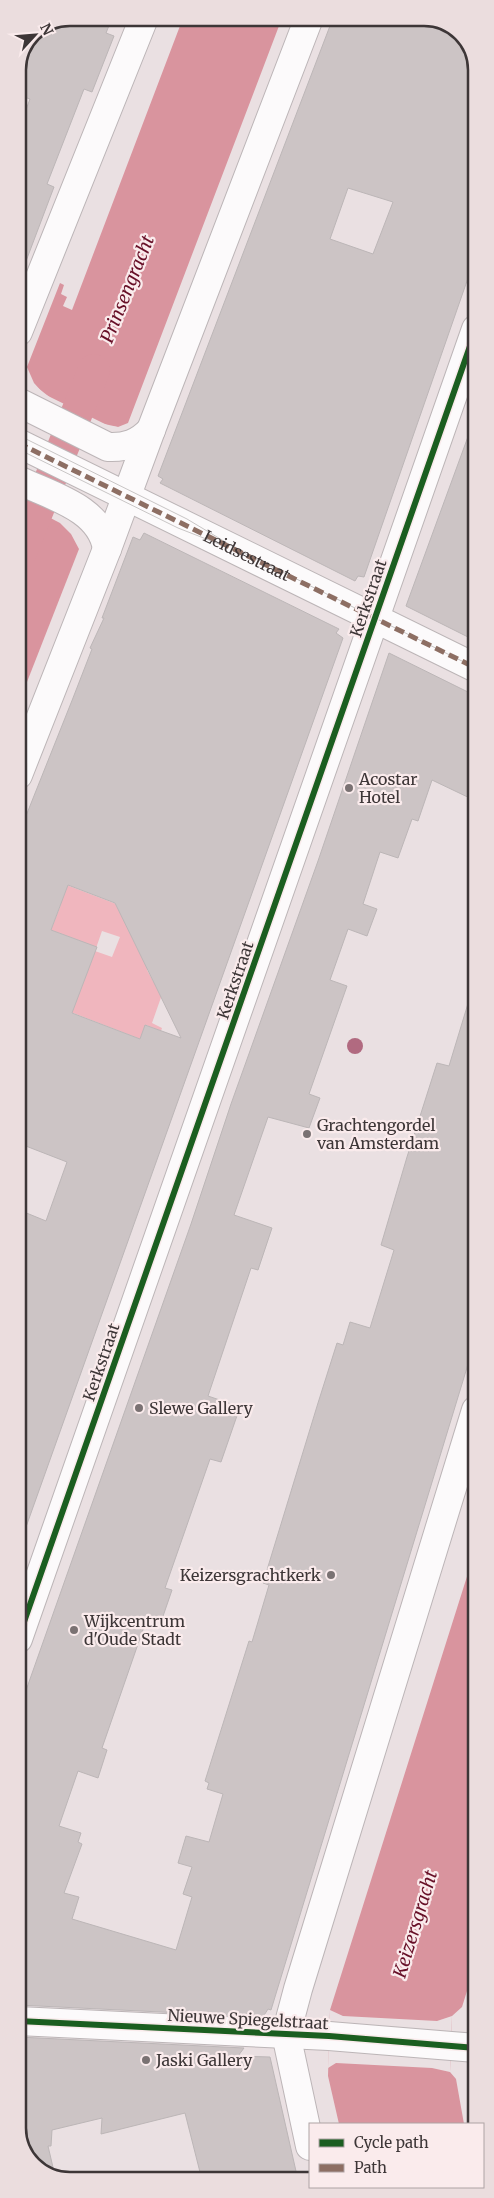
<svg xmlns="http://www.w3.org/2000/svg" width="494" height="2198" viewBox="0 0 494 2198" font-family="Merriweather,serif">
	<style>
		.green { fill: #f0b6be; fill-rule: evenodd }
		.water { fill: #d9949e }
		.pier { fill: #eae0e2 }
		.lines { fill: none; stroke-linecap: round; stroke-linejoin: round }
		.canal { stroke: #d9949e; stroke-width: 32 }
		.building { fill: #ccc4c5; stroke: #bcb6b7; fill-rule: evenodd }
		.minor-casing { stroke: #bcb5b7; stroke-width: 30 }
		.minor { stroke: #fcfafb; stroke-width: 28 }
		.tram { stroke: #c8c5c5; stroke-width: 1 }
		.quiet { stroke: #8d6e63; stroke-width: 5; stroke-dasharray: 10 5; stroke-linecap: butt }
		.cycleway-casing { stroke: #faebec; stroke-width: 9 }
		.cycleway { stroke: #1b5e20; stroke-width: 6 }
		.tree { fill: #b16a80 }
		.poi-dot { fill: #7a7273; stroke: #faebec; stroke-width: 2 }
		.labels { text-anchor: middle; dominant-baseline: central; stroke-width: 4.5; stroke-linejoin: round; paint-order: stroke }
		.street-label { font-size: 16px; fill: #3d3637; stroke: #faebec }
		.poi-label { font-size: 16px; fill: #3d3637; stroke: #faebec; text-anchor: start }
		.water-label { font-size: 18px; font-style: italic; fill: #670f27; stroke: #faebec }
		.rim { fill: none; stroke: #3d3637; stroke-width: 2.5 }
	</style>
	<rect width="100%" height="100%" fill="#eae0e2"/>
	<path class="green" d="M64,884L171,925L155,950L147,970L153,981L165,986L152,1023L162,1028L161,1031L146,1025L140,1039L63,1009L80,941L51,930L60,907ZM102,931L120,937L112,957L95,951Z"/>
	<g class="water">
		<path d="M183,18H282L128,423L118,427L109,426L44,394L34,383L27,367L60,283L64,285L61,294L67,297L63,306L72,310Z"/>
		<path d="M18,501L60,523L71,534L79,549L18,705Z"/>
		<path d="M476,1548V1962L462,2007L452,2016L450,2072L456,2079L464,2124H339L328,2076L330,2010Z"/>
	</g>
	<g class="pier">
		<path d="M38,388L52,399L100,423L118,427L117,429L99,425L51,401L37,390Z"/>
		<path d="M330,2010L343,2016L437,2021L452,2016L450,2072L432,2068L336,2063L328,2068Z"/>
	</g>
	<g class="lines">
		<path class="canal" d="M21,552L94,370"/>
	</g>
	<g class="building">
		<path d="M70,18H112L106,33L114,36L92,92L84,89L47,184L54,187L20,277H18V131L30,99L18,95V70L33,33Z"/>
		<path d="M333,18H430L459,31L476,60V255L364,577L358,576L355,581L160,483L163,479L158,476ZM348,188L393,202L373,254L330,239Z"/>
		<path d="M473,423L476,424V641L406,606Z"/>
		<path d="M144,533L339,629L336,633L343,638L21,1541H18V1227L24,1212L46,1221L67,1162L18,1143V836L73,698L92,649L90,648L104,618H102L133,537L140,540ZM68,885L115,903L181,1038L145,1025L140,1039L72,1013L97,947L51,930Z"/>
		<path d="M389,653L476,696V801L432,780L418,821L412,819L398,858L380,852L363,904L377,909L367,936L348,929L330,980L347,986L309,1094L320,1098L309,1128L268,1117L234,1215L272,1228L258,1270L251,1268L208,1396L240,1407L221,1462L210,1459L165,1588L172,1590L161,1622L147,1618L102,1748L107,1750L98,1778L78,1771L59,1826L81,1833L78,1842L82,1844L64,1893L79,1897L72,1919L176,1950L192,1897L183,1894L192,1867L178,1863L186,1836L209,1842L223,1794L207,1789L209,1783L205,1781L249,1641L252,1642L269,1585L263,1583L318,1403L337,1343L343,1345L350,1322L370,1328L394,1250L381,1245L407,1157L437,1063L449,1066L470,997L476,998V1338L271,2010L268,2009L263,2017L18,2005V1713L191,1224L231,1104L318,861Z"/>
		<path d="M18,2037L244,2048L238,2056L270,2057L298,2180H202L185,2113L101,2134L102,2118L52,2130L51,2146H48L55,2176L33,2165L18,2138Z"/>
	</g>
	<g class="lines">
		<defs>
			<g id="minor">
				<path d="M18,332L144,18"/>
				<path d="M18,402L108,447C126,448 139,443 151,430"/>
				<path id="s1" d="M18,443L476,668"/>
				<path d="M18,480C51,496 101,508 107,549"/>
				<path d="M18,775L107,549L151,430L309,18"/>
				<path d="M18,1639L476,329"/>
				<path d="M18,2021L329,2036L476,2048"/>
				<path d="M310,2146L286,2034L298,1989L476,1410"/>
			</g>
		</defs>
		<use href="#minor" class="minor-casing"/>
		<use href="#minor" class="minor"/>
		<g class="tram">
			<path d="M18,435L187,519L242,552L476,668"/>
			<path d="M18,449L178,528L219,544"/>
		</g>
		<path class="quiet" d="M18,443L476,668"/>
		<defs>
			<g id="cycleway">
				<path d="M18,1639L476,329"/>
				<path d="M18,2021L329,2036L476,2048"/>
			</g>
		</defs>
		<use href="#cycleway" class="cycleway-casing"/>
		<use href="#cycleway" class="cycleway"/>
	</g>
	<circle class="tree" cx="355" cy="1046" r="8"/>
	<g class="poi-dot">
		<circle cx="349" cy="788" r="5"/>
		<circle cx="307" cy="1134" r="5"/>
		<circle cx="139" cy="1408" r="5"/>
		<circle cx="331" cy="1575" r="5"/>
		<circle cx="74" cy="1630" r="5"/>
		<circle cx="146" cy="2060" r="5"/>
	</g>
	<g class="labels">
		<g class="street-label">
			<text stroke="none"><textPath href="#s1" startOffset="255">Leidsestraat</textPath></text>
			<text transform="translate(368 598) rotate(-71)">Kerkstraat</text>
			<text transform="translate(235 980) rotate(-71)">Kerkstraat</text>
			<text transform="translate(101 1362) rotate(-71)">Kerkstraat</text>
			<text transform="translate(248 2019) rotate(3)">Nieuwe Spiegelstraat</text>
		</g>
		<g class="poi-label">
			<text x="359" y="779">Acostar<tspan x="359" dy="18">Hotel</tspan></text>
			<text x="317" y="1125">Grachtengordel<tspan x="317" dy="18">van Amsterdam</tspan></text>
			<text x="149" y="1408">Slewe Gallery</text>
			<text x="321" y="1575" text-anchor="end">Keizersgrachtkerk</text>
			<text x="84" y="1621">Wijkcentrum<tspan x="84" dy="18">d'Oude Stadt</tspan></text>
			<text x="156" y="2060">Jaski Gallery</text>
		</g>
		<g class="water-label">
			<text transform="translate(127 289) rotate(-68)">Prinsengracht</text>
			<text transform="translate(415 1924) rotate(-73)">Keizersgracht</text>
		</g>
	</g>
	<path d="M0 0H494V2198H0ZM70 26H424A44 44 0 0 1 468 70V2128A44 44 0 0 1 424 2172H70A44 44 0 0 1 26 2128V70A44 44 0 0 1 70 26Z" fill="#ebddde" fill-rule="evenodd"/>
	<path class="rim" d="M70 26H424A44 44 0 0 1 468 70V2128A44 44 0 0 1 424 2172H70A44 44 0 0 1 26 2128V70A44 44 0 0 1 70 26Z"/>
	<rect x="309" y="2123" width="175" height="65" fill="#faebec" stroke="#aea3a4"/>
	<rect x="319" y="2139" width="25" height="8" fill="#1b5e20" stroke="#aea3a4"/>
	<text x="354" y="2148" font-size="15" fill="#3d3637">Cycle path</text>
	<rect x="319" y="2164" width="25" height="8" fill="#8d6e63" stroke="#aea3a4"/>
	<text x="354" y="2173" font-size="15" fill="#3d3637">Path</text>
	<g transform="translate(35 35) rotate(64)" stroke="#faebec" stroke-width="4" paint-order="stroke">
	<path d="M0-4L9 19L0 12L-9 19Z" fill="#3d3637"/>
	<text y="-8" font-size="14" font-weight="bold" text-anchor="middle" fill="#3d3637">N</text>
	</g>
</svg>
